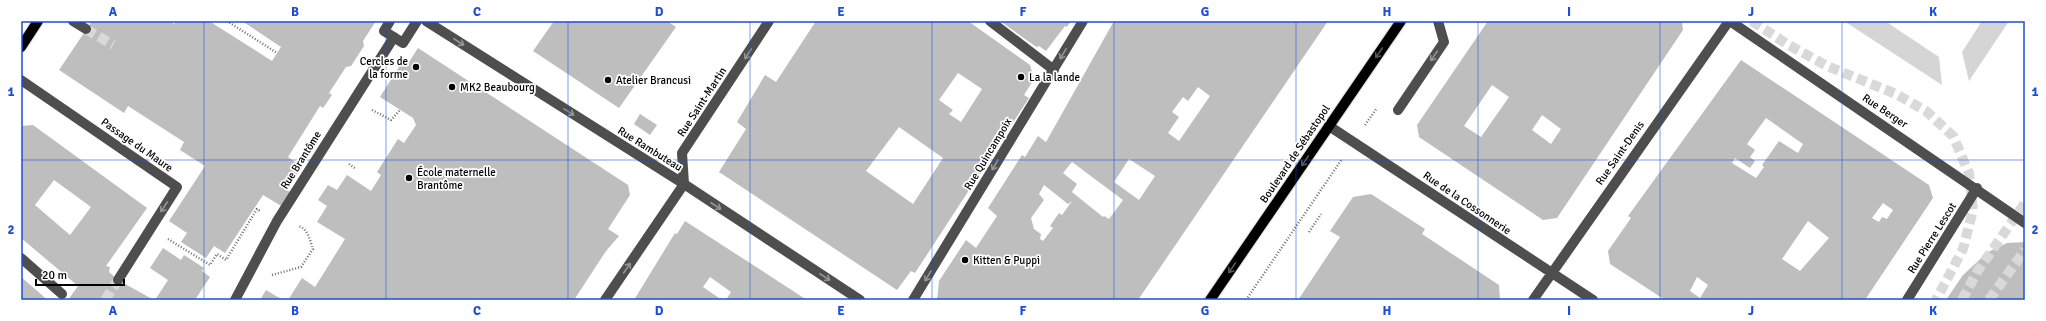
<svg xmlns="http://www.w3.org/2000/svg" width="2046" height="321" font-family="Signika,sans-serif">
<rect width="100%" height="100%" fill="#fff"/>
<path fill="#d5d5d5" d="M1844 21H1885L1939 57 1942 85Z
M1982 21H2009L1969 81 1962 52Z"/>
<path fill="#bebebe" fill-rule="evenodd" d="M92 21H169L174 24 176 21H209L272 61 281 47 242 21H376L363 41 364 46 351 66 346 67 329 93 332 95 323 108 320 106 288 157 302 167 287 190 292 193 283 207 263 195 225 253 214 246 206 258 181 242 187 233 169 221 205 166 180 150 184 142 128 106 124 113 59 70Z
M554 21H667L676 27 619 108 533 51Z
M816 21H968L1030 65 1034 79 1024 95 1029 98 915 273 911 271 897 290 719 172 746 129 737 122 765 75 776 82ZM958 73 982 89 961 122 949 114 953 110 939 100ZM899 127 943 158 913 204 866 171Z
M1000 21H1071L1067 27 1065 26 1046 51 1039 46 1037 47 1035 46Z
M1114 21H1328L1138 300H937L939 281 966 240 976 248 997 216 988 208 1022 155 1025 157 1038 136 1046 142ZM1198 87 1210 96 1179 141 1168 133 1179 117 1172 112 1183 97 1188 101ZM1129 159 1155 176 1139 200 1114 182ZM1072 162 1123 200 1109 219 1104 216 1103 217 1072 192 1077 184 1063 173ZM1044 185 1068 204 1072 201 1062 215 1059 213 1050 226 1053 228 1043 241 1040 239 1041 234 1034 229 1031 218 1044 200 1039 194Z
M1488 21H1682L1683 30 1557 218 1543 220 1419 137 1417 125ZM1492 85 1509 97 1481 137 1464 126ZM1542 115 1561 129 1551 144 1532 130Z
M418 48 628 185 630 195 608 229 619 236 606 251 574 300H288L302 278 315 287 345 239 317 222 327 206 318 200 328 185 337 190 347 175 371 191 381 175 377 172 398 139 404 143 416 125 413 118 380 97 404 59 409 62Z
M1741 60 1929 185 1933 198 1865 300H1665L1610 264 1608 251 1631 218 1628 216ZM1766 118 1803 144 1798 153 1779 141 1762 165 1764 167 1756 178 1732 163 1735 158 1750 168 1755 161 1750 157 1755 150 1747 144ZM1883 203 1893 210 1887 219 1882 217 1879 222 1872 218ZM1808 221 1829 238 1800 271 1782 259ZM1697 277 1708 285 1700 298 1690 291Z
M640 114 657 125 650 135 634 124Z
M33 125 147 208 106 266 110 267 109 272 118 280 154 300H68L78 286 21 238V126ZM54 180 91 207 70 235 35 205Z
M1371 194 1425 229 1422 234 1499 285 1500 300H1298L1340 237 1330 231 1353 197Z
M685 221 770 276 807 300H726L731 292 710 277 703 287 722 300H634L675 233 677 234Z
M2025 242V300H1946L1963 275 1988 252 2007 243Z
M163 248 181 260 184 255 204 268 202 271 210 277 195 300H155L168 280 150 268Z
M21 277 42 295 47 300H21Z
M266 290 276 296 284 300H260Z"/>
<g fill="none" stroke-linecap="round" stroke-linejoin="round">
<path stroke="#d9d9d9" stroke-width="10" stroke-dasharray="10 5" stroke-linecap="butt" d="M1752 21 1787 44 1827 66 1896 94 1926 111 1953 136 1969 173 1973 210 1963 249 1936 300
M86 29 113 45
M105 300 118 280
M1962 300 1977 272 2025 203
M1989 300 2025 250"/>
<g stroke="#dbdbdb" stroke-width="12">
<path id="major" d="M21 47 38 21
M1210 300 1401 21"/>
</g>
<path stroke="#707070" stroke-width="2.5" stroke-dasharray="1 2" stroke-linecap="butt" d="M227 21 277 53
M171 22 172 21
M372 110 391 120 400 110
M1365 125 1377 108
M349 164 356 169
M1309 232 1321 214
M168 239 210 265 217 254 226 260 257 209 260 211
M272 275 301 267 313 249C310 241 308 228 298 226
M1246 300 1342 159"/>
<path stroke="#4e4e4e" stroke-width="10" d="M73 21 86 29
M390 21 384 31 403 43 417 21
M426 21 684 184 860 300
M990 21 1054 70
M1730 21 2025 223
M21 80 177 187 118 280
M1398 110 1444 42 1438 21
M1329 126 1593 300
M21 258 62 294
M235 300 277 221 394 37
M605 300 684 184 682 153 769 21
M913 300 1083 21
M1533 300 1729 21
M1907 300 1977 188"/>
<use href="#major" stroke="#000" stroke-width="10"/>
</g>
<defs><path id="oneway-shaft" d="M-6 0H5M1.5-3L5.5 0L1.5 3" fill="none" stroke-width="1.6" stroke-linecap="round" stroke-linejoin="round"/></defs>
<g stroke="#959595">
<use href="#oneway-shaft" transform="translate(459 42) rotate(33)"/>
<use href="#oneway-shaft" transform="translate(748 54) rotate(123)"/>
<use href="#oneway-shaft" transform="translate(1063 54) rotate(121)"/>
<use href="#oneway-shaft" transform="translate(1434 56) rotate(125)"/>
<use href="#oneway-shaft" transform="translate(569 112) rotate(32)"/>
<use href="#oneway-shaft" transform="translate(995 165) rotate(121)"/>
<use href="#oneway-shaft" transform="translate(716 206) rotate(33)"/>
<use href="#oneway-shaft" transform="translate(164 207) rotate(123)"/>
<use href="#oneway-shaft" transform="translate(627 268) rotate(-56)"/>
<use href="#oneway-shaft" transform="translate(928 276) rotate(121)"/>
<use href="#oneway-shaft" transform="translate(825 277) rotate(33)"/>
</g>
<g stroke="#595959">
<use href="#oneway-shaft" transform="translate(1379 53) rotate(124)"/>
<use href="#oneway-shaft" transform="translate(1305 161) rotate(124)"/>
<use href="#oneway-shaft" transform="translate(1232 268) rotate(124)"/>
</g>
<path fill="none" stroke="#1d4ed8" stroke-width="1" stroke-opacity="0.55" d="M204 21V300M386 21V300M568 21V300M750 21V300M932 21V300M1114 21V300M1296 21V300M1478 21V300M1660 21V300M1842 21V300M21 160H2025"/>
<g fill="#000" stroke="#fff" stroke-width="1.5">
<circle cx="416" cy="67" r="4"/>
<circle cx="1021" cy="77" r="4"/>
<circle cx="608" cy="80" r="4"/>
<circle cx="452" cy="87" r="4"/>
<circle cx="409" cy="178" r="4"/>
<circle cx="965" cy="260" r="4"/>
</g>
<g text-anchor="middle" dominant-baseline="central" stroke-width="3.5" stroke-linejoin="round" paint-order="stroke">
<g font-size="11" fill="#000" stroke="#fff" text-anchor="start">
<text x="408" y="61" text-anchor="end">Cercles de<tspan x="408" dy="13">la forme</tspan></text>
<text x="1029" y="77">La la lande</text>
<text x="616" y="80">Atelier Brancusi</text>
<text x="460" y="87">MK2 Beaubourg</text>
<text x="417" y="172">École maternelle<tspan x="417" dy="13">Brantôme</tspan></text>
<text x="973" y="260">Kitten &amp; Puppi</text>
</g>
<g font-size="11" fill="#000" stroke="#fff">
<text transform="translate(702 102) rotate(-57)">Rue Saint-Martin</text>
<text transform="translate(1885 111) rotate(34)">Rue Berger</text>
<text transform="translate(137 145) rotate(35)">Passage du Maure</text>
<text transform="translate(650 149) rotate(32)">Rue Rambuteau</text>
<text transform="translate(1620 153) rotate(-55)">Rue Saint-Denis</text>
<text transform="translate(988 154) rotate(-59)">Rue Quincampoix</text>
<text transform="translate(1295 154) rotate(-56)">Boulevard de Sébastopol</text>
<text transform="translate(301 160) rotate(-58)">Rue Brantôme</text>
<text transform="translate(1467 203) rotate(34)">Rue de la Cossonnerie</text>
<text transform="translate(1932 238) rotate(-58)">Rue Pierre Lescot</text>
</g>
</g>
<rect width="2046" height="321" fill="none" stroke="#ffffff" stroke-width="44"/>
<path d="M36 279v6h88v-6" fill="none" stroke="#000000" stroke-width="2"/>
<text x="42" y="279" font-size="12" fill="#000000" stroke="#ffffff" stroke-width="3" paint-order="stroke">20 m</text>
<rect x="22" y="22" width="2002" height="277" fill="none" stroke="#1d4ed8" stroke-width="1.5"/>
<g font-size="13" text-anchor="middle" font-weight="bold" fill="#1d4ed8">
<text x="113" y="16">A</text>
<text x="295" y="16">B</text>
<text x="477" y="16">C</text>
<text x="659" y="16">D</text>
<text x="841" y="16">E</text>
<text x="1023" y="16">F</text>
<text x="1205" y="16">G</text>
<text x="1387" y="16">H</text>
<text x="1569" y="16">I</text>
<text x="1751" y="16">J</text>
<text x="1933" y="16">K</text>
<text x="11" y="96">1</text>
<text x="2035" y="96">1</text>
<text x="11" y="234">2</text>
<text x="2035" y="234">2</text>
<text x="113" y="315">A</text>
<text x="295" y="315">B</text>
<text x="477" y="315">C</text>
<text x="659" y="315">D</text>
<text x="841" y="315">E</text>
<text x="1023" y="315">F</text>
<text x="1205" y="315">G</text>
<text x="1387" y="315">H</text>
<text x="1569" y="315">I</text>
<text x="1751" y="315">J</text>
<text x="1933" y="315">K</text>
</g>
</svg>
